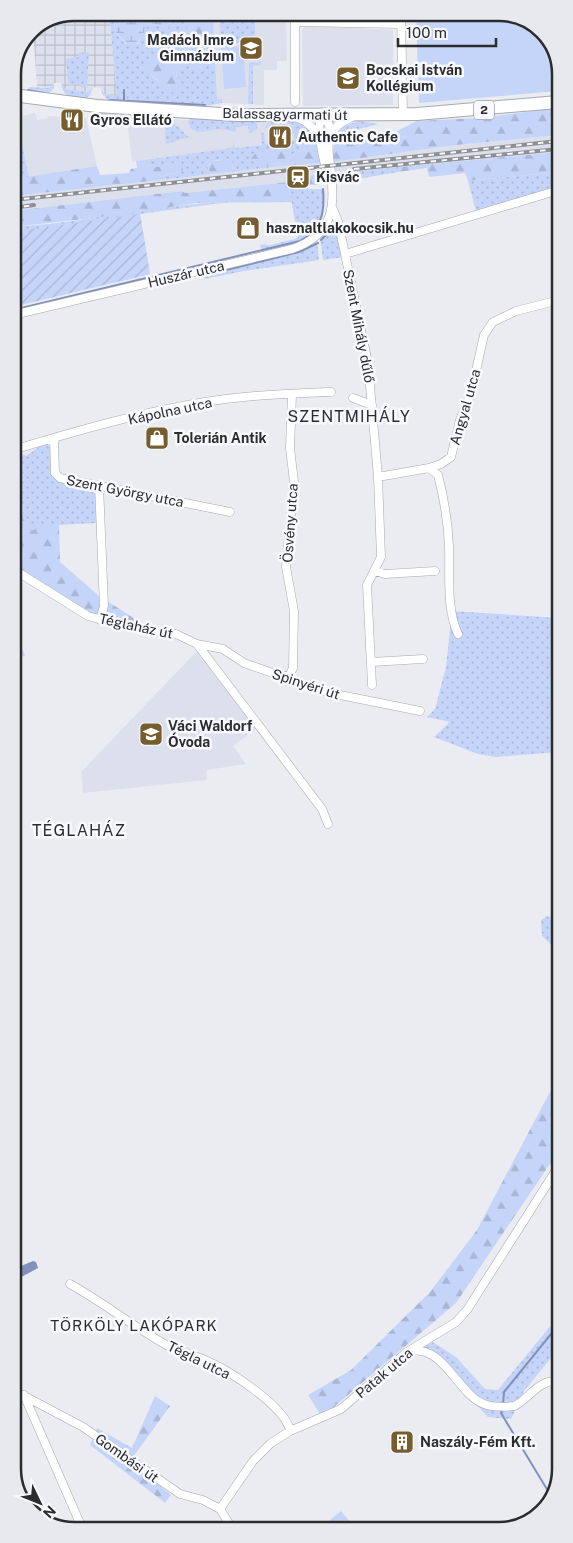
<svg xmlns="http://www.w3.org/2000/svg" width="573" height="1543" font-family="'Public Sans',sans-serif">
<defs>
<pattern id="industrial-grid" width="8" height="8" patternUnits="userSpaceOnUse" patternTransform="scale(1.25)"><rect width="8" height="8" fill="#dce0ec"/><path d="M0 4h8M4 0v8" fill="none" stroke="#bdc0cb"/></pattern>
<pattern id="grass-dots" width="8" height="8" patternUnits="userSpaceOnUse" patternTransform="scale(1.25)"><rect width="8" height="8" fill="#c5d4f9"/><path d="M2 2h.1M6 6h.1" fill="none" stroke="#a9b6d6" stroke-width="1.8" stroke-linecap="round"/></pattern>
<pattern id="forest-firs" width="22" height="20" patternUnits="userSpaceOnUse" patternTransform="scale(1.25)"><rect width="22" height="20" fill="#c5d4f9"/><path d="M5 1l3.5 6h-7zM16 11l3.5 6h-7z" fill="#a9b6d6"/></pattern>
<pattern id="wetland-marsh" width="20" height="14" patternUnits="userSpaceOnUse" patternTransform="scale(1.25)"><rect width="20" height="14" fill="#c5d4f9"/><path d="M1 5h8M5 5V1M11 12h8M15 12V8" fill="none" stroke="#a9b6d6"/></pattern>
<pattern id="garden-furrows" width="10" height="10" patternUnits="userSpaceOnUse" patternTransform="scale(1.25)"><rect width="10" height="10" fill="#c5d4f9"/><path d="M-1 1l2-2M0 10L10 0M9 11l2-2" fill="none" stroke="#a9b6d6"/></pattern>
</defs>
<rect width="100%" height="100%" fill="#eaecf1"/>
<path fill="#dce0ec" d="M213 13H286L287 61H277V70H264V105L222 103V99H217Z
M306 26 393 30V105L303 106 302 30Z
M13 110 27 177 13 179Z
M35 113 37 120 48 118 47 116 86 118 97 166 29 177 16 117Z
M127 119 293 122 295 141 132 162Z
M558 135V152L333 173 332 162 456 145Z
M310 163H321L322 174 300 177 288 182 185 193 182 191 13 211V196Z
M199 649 257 728 233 746 246 764 207 770 206 780 83 793 81 772Z"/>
<path fill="url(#industrial-grid)" d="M74 13H109L117 96 104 94 101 88 93 87 89 92 65 89 61 83H54L50 88 37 86 33 30Z"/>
<path fill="url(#grass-dots)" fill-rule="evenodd" d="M109 13H119L114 26 117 34 126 44H138L145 27 152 23 169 29 171 18 169 13H195C189 19 191 22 188 30 180 51 184 59 202 72L199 37 214 36 217 99H222V103L206 106 110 102 103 95 100 88 104 94 117 96ZM152 45C167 45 175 46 184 58L176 73 178 79 158 81 148 73 149 62 154 58 155 49Z
M214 13H255V39L244 40V43H221L219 14Z
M298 13H397V19L306 18 301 17Z
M89 52 87 85 82 88 79 84 69 87 66 59 79 57 78 53Z
M261 62V65L253 66V104H248L249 63Z
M54 83V88L48 94 28 92 29 87 50 88Z
M61 83 65 89 88 92 93 87 90 95 84 100C72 97 63 98 61 83Z
M13 100 20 104 14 105 29 177 13 179V166L20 165 13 117Z
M102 113 127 115 140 119H99Z
M156 116 167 117 189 137 166 144 164 119 155 120Z
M192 117 257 121V129L249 134 248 126 236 127V132C231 131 225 129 219 129 208 129 191 139 188 121Z
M269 120 295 121 303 124 310 139V145C303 151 298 150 291 158L280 149 255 154 267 166 279 162 283 166 231 172 235 165C224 159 216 157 207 166L211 174 160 180V177C168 173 176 175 183 170L177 162 160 167 146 165 144 160 225 149 233 147V142L235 148 262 145 261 133H264L265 144 295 140 291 124 269 125 264 130Z
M359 121 379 124 335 135 343 126Z
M398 167V172L352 180 342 172Z
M558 172 559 195 477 215 468 181Z
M295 181 309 189H323C327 237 302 242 263 253L260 245 266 244 267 246 298 238 288 182Z
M229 202 140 214 150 274 118 282 108 219 13 233V227C85 223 156 204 229 202Z
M330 223H334L335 225 343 257 323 260 320 237Z
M317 240 319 260 244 271 204 279 203 274 293 252Z
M43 444H48L51 450 52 477 58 481 92 487 95 491 96 523 59 525 13 550V453L18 452 26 456Z
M452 611 559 618V752L496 757 478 754 434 737 450 722 427 717 435 709 446 667Z
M547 916 560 920V953L542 936 541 920Z
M560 1314V1347L524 1391 511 1419 488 1417 431 1356 413 1352 433 1342 456 1357 485 1389 498 1390Z"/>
<path fill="url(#forest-firs)" d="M195 13H213L214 36 199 37 202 72 198 73C187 65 183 51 184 38 185 32 188 30 187 23Z
M156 36 168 45 174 38 179 44 178 49 184 58V63L176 73 179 86 176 93 161 90 157 85 158 80 148 73 146 67C156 50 155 60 151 41Z
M558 108V135L456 145 332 162 335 135 353 130 374 144 416 121 479 118Z
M303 124 317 138 321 163 283 166 279 162 267 166 257 165 251 159 255 154 280 149 291 158C298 150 303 151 310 145V139Z
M558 152V172L468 181 465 173 429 177 427 168 398 172V167Z
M144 160 146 165 160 167 177 162 183 165V170C176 175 168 173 160 177V180L13 196V179L97 166 100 175 129 173 131 169 137 168 136 161Z
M224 160 232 161 235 165 231 172 211 174 207 166 213 161Z
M342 172 352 180 338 181V184L334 174Z
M322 174 319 185H310L300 179V177Z
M288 182 292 202 195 203 126 214 13 227V211L182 191 185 193Z
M13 502 18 503 33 531 37 526 59 525 60 562 99 596 148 627 101 620 13 566Z
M560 1073V1149L456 1303 322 1417 308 1395 351 1370 430 1292 477 1230Z
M155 1396 170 1406 130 1461 171 1495 165 1503 90 1445 97 1428 132 1448Z"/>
<path fill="url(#wetland-marsh)" d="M119 13H169L174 26 169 29 152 23C141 30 143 42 131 48L117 34 114 26Z"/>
<path fill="url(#garden-furrows)" d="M140 214 150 274 13 307V232Z"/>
<path fill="#c5d4f9" d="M416 13H503L539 28 558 58V91L419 103Z
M243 46 246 87 224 89 221 47Z
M13 622 25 656 13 658Z
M341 1511 356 1529H319Z"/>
<path fill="#8091bc" d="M33 1261 36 1262 38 1268 14 1281V1269Z"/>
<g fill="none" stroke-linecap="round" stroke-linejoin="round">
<path stroke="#8091bc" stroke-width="2" d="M15 87 20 89
M28 90 43 93
M110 100 205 105
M124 100V90
M321 240 333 228
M222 271 299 252 318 243
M13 310 300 241C322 230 325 211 323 189
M503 1405 504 1392 560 1323
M502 1410 501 1413 551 1496"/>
<g stroke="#a6a8ac" stroke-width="9">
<path id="minor" d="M401 13 403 114
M295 22 401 24
M295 102V13
M296 117 306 122 318 133
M326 172C324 155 314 129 323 115L329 125 330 135
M332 207 338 221 368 363 378 477 429 468
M345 254 559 190
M13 315 292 249C336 234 335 205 330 164 329 156 327 145 330 137 333 127 343 121 352 117
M353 398 372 405
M54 438 55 473 60 478 230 512
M13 450C89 427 176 402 255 396 280 394 306 393 331 392
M99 485 104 606 100 620
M13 569 88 616 128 627 176 634 197 644 322 809 328 824
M375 571 385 574 435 571
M458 634C446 608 450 575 449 547 448 522 444 498 438 475L429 468 441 464 451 457 460 420 471 393 484 335 493 322 516 311 559 300
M197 644 223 649 244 663 330 693 420 711
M371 662 423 659
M284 677 290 674 293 668 294 611 286 567 294 482 290 448 292 394
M372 685 367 585 381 557 378 477
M70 1284C104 1303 134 1327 168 1346 180 1352 195 1355 207 1361 230 1371 286 1407 290 1431
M411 1351C444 1344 460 1399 487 1405 493 1407 508 1407 514 1406 529 1400 537 1379 560 1381
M15 1391 83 1427 180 1494 203 1500 220 1509 233 1530
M24 1395 83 1530
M220 1509 253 1461 271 1443 290 1431 341 1409 407 1352 456 1322 467 1310 560 1164"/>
</g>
<g stroke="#a6a8ac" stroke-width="14">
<path id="primary" d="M13 95 97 106 237 115 417 114 558 102"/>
</g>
<use href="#minor" stroke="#fff" stroke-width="8"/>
<use href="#primary" stroke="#fff" stroke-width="12"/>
<g stroke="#8e8f92" stroke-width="4">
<path id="rail" d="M354 169 558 149
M13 200 558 141
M13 208 34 205"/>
</g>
<use href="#rail" stroke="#f8f9fe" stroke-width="2" stroke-dasharray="5.5" stroke-linecap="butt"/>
</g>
<defs>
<g id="school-square" transform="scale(1.25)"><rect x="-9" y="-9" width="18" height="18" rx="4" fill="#755d2d" stroke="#f8f9fe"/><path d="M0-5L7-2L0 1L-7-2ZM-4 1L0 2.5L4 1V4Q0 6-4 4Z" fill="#fff"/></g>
<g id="restaurant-square" transform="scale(1.25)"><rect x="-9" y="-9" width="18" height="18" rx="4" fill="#755d2d" stroke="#f8f9fe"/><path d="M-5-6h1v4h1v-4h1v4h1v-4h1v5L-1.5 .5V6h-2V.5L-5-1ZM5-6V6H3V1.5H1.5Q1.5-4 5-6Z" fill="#fff"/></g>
<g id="station-square" transform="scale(1.25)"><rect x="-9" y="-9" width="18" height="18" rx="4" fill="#755d2d" stroke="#f8f9fe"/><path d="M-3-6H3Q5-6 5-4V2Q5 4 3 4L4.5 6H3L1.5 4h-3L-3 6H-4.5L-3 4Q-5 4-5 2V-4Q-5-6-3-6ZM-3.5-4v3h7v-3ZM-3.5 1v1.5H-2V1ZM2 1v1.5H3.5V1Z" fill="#fff"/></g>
<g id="shop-square" transform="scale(1.25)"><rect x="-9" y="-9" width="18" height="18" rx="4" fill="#755d2d" stroke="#f8f9fe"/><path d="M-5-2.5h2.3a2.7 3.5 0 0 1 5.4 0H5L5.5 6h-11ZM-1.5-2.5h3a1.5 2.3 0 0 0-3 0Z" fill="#fff"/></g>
<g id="building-square" transform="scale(1.25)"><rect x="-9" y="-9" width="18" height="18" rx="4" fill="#755d2d" stroke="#f8f9fe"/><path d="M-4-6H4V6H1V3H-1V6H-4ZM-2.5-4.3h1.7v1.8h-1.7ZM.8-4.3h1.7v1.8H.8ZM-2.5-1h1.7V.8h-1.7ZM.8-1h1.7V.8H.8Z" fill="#fff"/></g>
</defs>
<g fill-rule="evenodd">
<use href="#school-square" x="251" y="48"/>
<use href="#school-square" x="348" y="78"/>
<use href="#restaurant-square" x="72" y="120"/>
<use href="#restaurant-square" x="280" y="137"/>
<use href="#station-square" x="298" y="177"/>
<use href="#shop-square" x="248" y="228"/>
<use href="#shop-square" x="157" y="438"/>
<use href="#school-square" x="151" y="734"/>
<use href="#building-square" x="402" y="1442"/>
</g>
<g text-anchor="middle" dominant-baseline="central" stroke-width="5" stroke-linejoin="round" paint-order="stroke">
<rect fill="#f8f9fe" stroke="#686a6c" stroke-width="1" x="474" y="100.5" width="20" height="19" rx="4"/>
<g font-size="12" font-weight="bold" fill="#2b2c2d">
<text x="484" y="110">2</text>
</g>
<g font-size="14" font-weight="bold" fill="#2b2c2d" stroke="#f8f9fe" text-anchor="start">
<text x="234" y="40" text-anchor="end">Madách Imre<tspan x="234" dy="16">Gimnázium</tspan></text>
<text x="366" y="70">Bocskai István<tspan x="366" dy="16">Kollégium</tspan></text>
<text x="90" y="120">Gyros Ellátó</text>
<text x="298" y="137">Authentic Cafe</text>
<text x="316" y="177">Kisvác</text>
<text x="266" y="228">hasznaltlakokocsik.hu</text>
<text x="174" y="438">Tolerián Antik</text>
<text x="168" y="726">Váci Waldorf<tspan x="168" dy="16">Óvoda</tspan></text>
<text x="420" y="1442">Naszály-Fém Kft.</text>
</g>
<g font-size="14" fill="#2b2c2d" stroke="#f8f9fe">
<text transform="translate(285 114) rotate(1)">Balassagyarmati út</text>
<text transform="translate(186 274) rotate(-13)">Huszár utca</text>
<text transform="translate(359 326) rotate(79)">Szent Mihály dűlő</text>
<text transform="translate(465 407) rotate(-74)">Angyal utca</text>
<text transform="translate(170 411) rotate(-12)">Kápolna utca</text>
<text transform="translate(125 491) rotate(11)">Szent György utca</text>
<text transform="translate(290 523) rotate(-86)">Ösvény utca</text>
<text transform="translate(136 626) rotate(12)">Téglaház út</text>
<text transform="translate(306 684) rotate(18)">Spinyéri út</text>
<text transform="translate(199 1360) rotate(26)">Tégla utca</text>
<text transform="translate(384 1373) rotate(-40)">Patak utca</text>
<text transform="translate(127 1458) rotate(35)">Gombási út</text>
</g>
<g font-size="15" letter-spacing="1" fill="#2b2c2d" stroke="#f8f9fe">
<text x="134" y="1325">TÖRKÖLY LAKÓPARK</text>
</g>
<g font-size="16" letter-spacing="1" fill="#2b2c2d" stroke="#f8f9fe">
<text x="349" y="416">SZENTMIHÁLY</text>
<text x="79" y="830">TÉGLAHÁZ</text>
</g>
</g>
<path d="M0 0H573V1543H0ZM74 21H499A53 53 0 0 1 552 74V1469A53 53 0 0 1 499 1522H74A53 53 0 0 1 21 1469V74A53 53 0 0 1 74 21Z" fill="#e8e9ed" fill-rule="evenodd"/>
<path fill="none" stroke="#2b2c2d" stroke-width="2.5" d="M74 21H499A53 53 0 0 1 552 74V1469A53 53 0 0 1 499 1522H74A53 53 0 0 1 21 1469V74A53 53 0 0 1 74 21Z"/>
<g transform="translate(40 1503) rotate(133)" stroke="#f8f9fe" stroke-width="4" paint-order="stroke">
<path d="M0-4L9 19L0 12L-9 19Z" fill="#2b2c2d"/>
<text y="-8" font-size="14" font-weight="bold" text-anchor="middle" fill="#2b2c2d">N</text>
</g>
<path d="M398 38v8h98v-8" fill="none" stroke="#2b2c2d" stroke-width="2.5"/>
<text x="406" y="38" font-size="15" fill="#2b2c2d" stroke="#f8f9fe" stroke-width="4" paint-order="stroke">100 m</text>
</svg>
